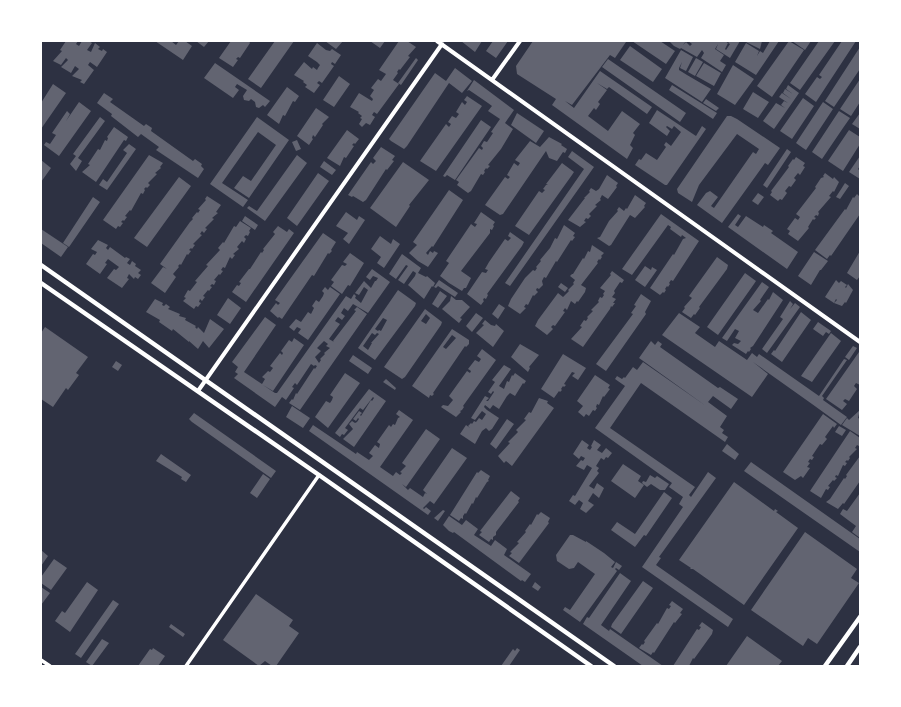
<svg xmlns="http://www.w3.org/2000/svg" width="901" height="707" font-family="'Exo 2',sans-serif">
<rect width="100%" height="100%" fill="#2d3142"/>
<path fill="#626471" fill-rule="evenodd" d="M66 41H78L76 44 79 46 82 41H89L92 43 87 50 91 52 95 43 100 47 98 49 102 51 103 49 107 52 97 67 90 62 88 65 94 70 84 84 80 82 82 80 72 76 79 69 75 66 71 73 61 67 68 60 66 58 61 65 53 61 62 51 60 50Z
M155 41H171L176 45 179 41H185L192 46 183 60Z
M196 41H209L204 47Z
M231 41H249L250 43 240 58 238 57 236 59 238 60 233 67 219 58Z
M275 41H294L261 88 248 79Z
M325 41H343L336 49Z
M370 41H385L380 48Z
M399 41H407L416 47 408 56 410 57 400 70 399 69 397 72 398 73 393 80 399 84 377 114 374 112 372 115 375 117 370 125 366 123 362 127 359 124 362 119 360 118 362 116 358 113 359 112 350 107 359 93 372 101 373 99 370 96 374 90 371 88 378 79 381 81 386 74 379 70Z
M461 41H482L475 52Z
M493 41H508L496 58 486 51Z
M533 41 626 42 615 58 610 55 572 105 565 101 574 108 600 71 652 107 647 114 609 87 607 89 597 83 607 90 598 102 600 104 596 110 594 108 588 116 608 131 622 111 640 124 633 133 635 135 630 145 633 148 627 159 552 105 556 99 517 74 516 66Z
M632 41H660L675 51 666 64Z
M669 41H686L683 45 686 42 690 46 692 44 688 41H725L728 43 725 49 726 50 730 44 728 43 730 41H740L730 58 716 49 718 44 715 49 724 55 720 61 726 65 722 72 701 58 704 53 702 50 697 57 681 48 680 49 674 46Z
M747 41H762L760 49 746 42Z
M770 41H779L756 75 735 62 746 43 759 51 757 56 760 51 763 53Z
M789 41 804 50 772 97 757 86Z
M792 41H811L805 50Z
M819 41H835L800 90 790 83Z
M842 41H856L816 102 805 94 817 77 820 79 822 77 819 75Z
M317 43 326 50 330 51 332 49 341 55 335 64 332 62 331 64 334 66 322 83 319 81 317 83 320 85 314 93 305 87 307 85 303 82 304 81 294 75 304 62 312 69 313 67 317 70 318 68 320 65 317 62 308 56Z
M630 46 662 69 653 82 620 60Z
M860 47V69L834 107 825 101Z
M681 50 693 57 686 71 680 68 682 62 679 68V70L687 75 683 81 687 75 711 89 702 102 665 78Z
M416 58 418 60 401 85 398 83Z
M696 58 703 62 695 76 688 72Z
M608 59 686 113 680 122 602 67Z
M215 63 270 101 265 107 263 105 259 108 256 107 255 102 251 99 249 101 244 100 243 96 247 90 237 84 235 87 239 90 233 98 204 78Z
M704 63 721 73 714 86 696 76Z
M733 65 754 79 735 105 717 94Z
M455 68 472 81 462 93 449 83 407 146 404 149 391 141 389 139 435 73 446 81Z
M339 76 350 84 334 107 323 100Z
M860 79V102L851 116 840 109Z
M474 80 514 110 505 123 513 129 501 149 488 165 490 166 487 169 486 168 484 171 485 172 483 175 481 174 471 191 468 193 457 185 459 182 456 180 479 148 482 150 483 148 481 146 484 141 487 142 493 133 491 132 500 119 488 111 492 106 488 103 469 90 467 91Z
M53 84 66 93 41 129V103Z
M672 85 717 113 713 119 669 90Z
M788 85 799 93 774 129 763 121 776 103 785 108 781 105 784 101 788 103 779 97 782 93 791 99 783 93 785 89 793 94 786 89Z
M287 87 299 96 295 102 293 101 285 116 283 115 279 124 267 115Z
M753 92 769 102 758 118 743 109Z
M104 93 113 99 110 102 144 126 146 124 152 128 151 131 193 161 195 159 202 164 201 166 204 169 198 178 156 150 159 147 141 134 138 137 111 116 112 114 97 103Z
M467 96 482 106 436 171 420 161 446 124 449 127 451 124 448 122 452 116 456 118 459 114 456 112 462 102 465 105 467 102 464 100Z
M803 98 814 106 792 139 780 131Z
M706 99 719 108 716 111 703 103Z
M79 102 91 111 59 156 44 145 46 142 50 144 56 135 52 133 67 111 70 114 66 121Z
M823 102 833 109 806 150 803 148 807 141 803 148 796 143Z
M316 108 329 117 322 124 323 125 315 137 313 135 312 138 313 139 309 145 297 136Z
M657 110 696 136 702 126 706 129 667 185H665L635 165 639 159 641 160 646 153 657 160 666 147 664 145 666 142 671 146 681 132 674 126 672 129 667 126 666 127 670 131 667 136 649 123Z
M839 111 850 118 843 128 840 126 843 128 822 159 812 152Z
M517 113 544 131 536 143 511 125Z
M860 113V129L852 124Z
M727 116H731L737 119 780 148 768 165 765 163 722 223 697 205 706 193 710 191 718 197 711 206 714 208 753 152 756 154 759 149 737 134 699 185 692 202 678 193 677 189Z
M100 117 105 121 78 158 82 161 76 171 70 164 76 156 73 154Z
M257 117 289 140 249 198 234 188 243 176 251 181 276 145 258 132 222 183 248 200 243 207 210 184Z
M481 120 491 127 455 180 447 175 445 177 443 176Z
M114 127 128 137 126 141 124 140 96 182 82 172 90 165 88 164 98 149 100 150 105 140 107 141 108 138 107 137Z
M347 130 359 139 355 144 354 143 352 145 354 146 346 158 344 157 340 166 327 158Z
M849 130 860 137V144L843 171 828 161Z
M549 137 562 144 561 145 567 149 565 153 563 152 557 161 549 158 546 151 503 214 500 215 485 205 505 177 508 179 510 177 507 175 514 163 518 166 520 163 515 160 530 141 540 147Z
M297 140 301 149 296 151 292 142Z
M129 144 136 149 107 190 99 185 103 179 107 182 127 153 123 150Z
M381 147 395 156 392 160 394 161 387 170 386 169 366 200 363 202 353 196 352 197 348 195 371 162 373 164 376 161 373 158Z
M787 149 791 152 767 188 763 185Z
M572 151 594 167 510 286 505 283 584 169 568 157Z
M149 155 163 163 160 167 161 168 155 173 157 174 148 183 150 185 147 188 146 187 144 189 145 190 143 194 141 193 131 211 130 210 125 216 127 217 124 221 123 220 121 222 123 223 120 227 118 226 116 229 103 220Z
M297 155 307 163 265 221 247 208 249 206 257 211Z
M860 156V166L858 169 860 171V179L849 172Z
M796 157 805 163 803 166 805 167 800 175 798 173 794 178 796 180 791 187 789 186 785 191 787 193 782 200 780 199 778 201 770 195 772 192 771 191 789 167 788 166 793 159 794 160Z
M41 160 51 168 41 182Z
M324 161 336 170 332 175 320 167Z
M403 162 429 180 409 205 410 206 396 227 370 208Z
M562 163 574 172 572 175 529 235 515 226 539 191 542 193 545 190 543 189 546 185H548L546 184Z
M318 173 329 181 297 226 287 218Z
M825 173 833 179 834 177 839 182 834 192 833 191 829 196 831 197 818 212 819 213 818 216 816 215 814 217 816 218 814 220 813 219 808 227 809 228 798 241 788 234 790 231 787 229 795 218 798 220 800 217 796 214 816 188 815 187 821 178 824 177 823 176Z
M607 175 618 183 616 186 617 187 608 199 602 195 600 199 601 200 595 205 597 206 589 214 591 216 588 219 586 218 584 221 586 222 580 227 568 220 585 198H584L590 192 589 191 591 188 596 191 599 189Z
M179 177 191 186 147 247 134 238Z
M845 183 849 186 840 199 836 197Z
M449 190 463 200 433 247 432 246 426 253 428 255 430 251 433 253 434 251 438 253 428 267 418 261 409 253 417 245 413 242Z
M758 193 764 197 758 205 752 201Z
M857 194 860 197V214L831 256 830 255 827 259 815 250 845 209 846 210 853 197 854 198Z
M635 195 646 203 644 206 645 207 635 218 630 215 611 245 609 246 597 238 600 237 609 221 618 211 617 210 619 207 624 211 626 208 627 209Z
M207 196 221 205 216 212 218 213 212 218 214 219 205 228 207 229 204 233 202 231 200 234 202 235 193 244 195 245 192 249 191 248 189 250 191 251 188 255 187 254 181 265 180 264 178 266 179 267 173 274 176 277 165 293 151 283 163 267 167 269 160 264 190 222 193 219 192 218 197 212 198 213 200 210 198 209 206 200 205 199Z
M93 197 100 202 69 247 63 243Z
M346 212 357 220 359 216 365 220 349 244 343 239 348 233 336 226Z
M481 212 495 222 493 225 494 226 492 230 490 229V233L461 271 471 278 466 288H464L462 291 449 283 440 276 449 263 446 261 471 224 475 227 477 224 474 223Z
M661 214 699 241 673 281 671 280 669 283 670 284 668 287 667 286 665 289 666 290 664 293 663 292 660 295 650 288 673 254 674 255 683 239 686 238 682 235 681 237 670 229 671 227 668 225 632 275 622 269Z
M738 214 741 216 735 225 738 227 746 216 763 227 764 225 773 231 771 233 798 252 787 269 728 227Z
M245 216 258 225 255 230 242 221Z
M240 221 251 228 249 231 250 232 248 236 246 235 244 237 246 239 244 243 242 241 237 247 239 249 233 254 235 255 232 259 230 257 225 268 223 267 221 270 223 271 220 275 219 274 214 280 216 281 214 285 212 284 210 286 212 287 209 291 208 290 203 296 205 297 202 301 200 299 199 302 201 303 198 307 196 306 194 309 183 301 186 298 184 297 188 290 190 291 197 282 195 281 208 266 206 265 220 250 218 248 223 242 224 243 234 226 236 227Z
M564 225 575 233 573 236 575 237 572 241 571 240 557 262 556 261 546 278 544 277 542 281 543 285 539 289 537 288 536 290 538 292 534 296 533 295 528 305 526 304 524 307 526 308 520 314 508 306 511 299 525 278 533 270 535 271 537 268 536 267 541 261 540 260 550 248 555 238 557 239Z
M278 226 287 232 289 229 294 233 246 302 232 292 237 285 239 286 241 283 239 282 249 269H250L261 252 262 253 264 250 263 249 275 234 273 232Z
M41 229 68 247 61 257 41 243Z
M510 232 524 242 522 246 487 294 488 295 486 299 484 298 483 300 484 301 481 305 467 294 482 272 486 273 488 270 485 269 489 262 505 239 508 241 511 238 508 236Z
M323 233 336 242 331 250 332 251 329 254 328 253 314 276 312 275 282 319 279 317 278 318 270 311 276 303 278 305 280 303 275 300Z
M380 236 391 244 393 239 400 244 384 268 377 263 381 257 371 249Z
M98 240 108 245 106 248 108 250 110 247 125 258 126 257 130 259 127 263 130 265 132 261 136 264 135 266 141 270 138 273 141 275 138 279 135 277 134 279 129 274 127 278 129 279 122 288 107 278 114 269 116 270 119 267 108 259 105 263 107 264 100 274 86 264 93 254 95 255 97 252 91 249Z
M592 245 604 253 601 256 602 257 600 260 599 259 597 262 598 263 581 285 586 288 585 292 578 302 577 301 575 304 571 301 567 310 565 308 563 311 565 312 555 326 553 325 551 327 553 329 547 335 535 326 538 320 558 293 563 297 569 291 568 290 574 284 573 283 575 280 570 276 572 274H573L583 258 584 259 588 251 590 252Z
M860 251V276L857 280 847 273Z
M814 252 828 261 821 270H820L811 285 798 276Z
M350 253 364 263 350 286 348 285 342 294 331 286 334 282 331 280 342 265 345 266 347 264 343 262Z
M402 254 421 268 418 273 426 277 427 276 435 283 433 287 432 286 424 299 408 285 415 276 416 273 413 271 404 284 398 280 408 266 406 265 396 279 389 274Z
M717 257 728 265 727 269 699 307 700 308 695 315 694 314 691 318 682 312 685 308 684 307 692 298 689 296Z
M645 266 651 270 652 267 657 270 645 287 635 280Z
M372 269 390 282 368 313 353 304 348 311 344 308 341 313 345 316 342 320 338 317 335 321 340 324 329 339 334 342 333 341 356 311 354 310 357 307 367 314 300 410 289 403 292 399 293 400 296 393 297 394 314 368 315 369 317 366 315 365 314 366 311 364 297 385 295 383 292 387 294 388 286 400 282 397 275 407 234 378 238 374 235 372 238 367 232 362 265 317 276 325 244 372 262 384 265 379 262 377 268 371 270 372 273 368 270 366 280 353 282 355 283 353 281 351 289 340 292 342 294 338 304 345 273 391 263 385 275 393H277L346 296 351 299 354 294 356 296 355 298 361 303 368 290 364 287 359 295 355 293 364 281 371 288 375 281H376L378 278 373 276 370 280 366 277ZM324 341 328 344 326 346 330 348 324 353 325 354 320 359 321 360 319 363 315 357 321 351 317 348Z
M612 271 624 280 622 283 620 282 614 291 615 293 612 297 616 299 613 303H615L612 307 611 306 610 309 583 347 571 339 582 327 580 326 584 320 586 321 588 318 587 317 593 311 591 310 599 302 598 301 600 297 602 298 604 295 603 294 605 291 600 288 611 275 610 274Z
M745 273 756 281 754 284 718 335 707 327Z
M439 280 458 293 455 297 438 286 436 288 434 287Z
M836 280 839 283 841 281 847 285 845 287 846 288 848 284 853 290 846 303 845 302 842 306 834 303 837 300 836 299 834 303 825 297Z
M762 282 769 287 760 300 761 301 753 310 758 313 768 299 769 300 773 292 783 300 753 346 750 348 751 349 749 352 748 351 746 354 732 345 734 343 738 344 741 341 735 338 739 331 735 329 727 341 722 338Z
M561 283 568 288 565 292 558 287Z
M325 287 328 290 330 287 340 294 308 340 298 333 301 329 297 327 294 331 289 327 296 319 301 322 308 312 311 314 314 308 312 306 316 300 319 302 323 296 324 293 322 291Z
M398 290 416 303 415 306 375 360 358 348ZM383 318 387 320 381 331 379 330 378 331 375 329ZM372 333 375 335 377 333 379 334 371 343H372L368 350 363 346Z
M440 291 447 296 438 308 432 304Z
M641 294 651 301 645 312 646 314 606 371 596 364 633 314 631 313 636 306 634 305Z
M451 296 456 300H462L470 307 460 318 462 319 459 323 442 309 450 301Z
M228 298 241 308 230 324 217 315Z
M155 299 163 303 162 305 164 306 166 304 170 307 168 309 180 314 179 316 186 318 185 320 196 326 195 327 197 329 198 327 204 333 210 319 224 329 209 348 203 341 198 349 189 341V342L173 329 172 331 159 322 160 320 146 312Z
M790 301 793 304 790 309 795 303 800 307 767 353 762 349 783 319 780 317Z
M499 304 505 308 498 319 492 314Z
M425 309 442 322 441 325 405 377 402 379 384 367ZM426 314 430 318 426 324 421 321Z
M801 312 811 320 782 362 771 354 774 350 775 351Z
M476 313 483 318 472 332 466 326Z
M679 313 700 327 695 333 715 347 719 341 747 360 752 353 757 357 759 354 819 396 844 359 847 360 822 396 824 398 823 400 847 417 841 425 812 404 817 397 812 404 753 362 768 374 752 397 662 335Z
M485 320 491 325 495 326 496 324 504 331 493 347 476 333 484 325 482 324Z
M818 322 831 331 829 334 826 332 823 336 813 329Z
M45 327 88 357 76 373 79 375 68 390 66 388 53 407 41 399V333Z
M452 329 469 340V344L466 347 465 346 433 393 434 394 432 396 430 395 429 398 412 386ZM452 335 456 338 446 349 443 347Z
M831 333 841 341 812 382 801 376Z
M651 341 655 345 658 341 662 344 660 347 718 388 720 387 738 399 731 409 713 396 708 402 727 416 720 427 724 430 722 433 728 437 725 442 641 383 610 428 695 487 689 495 691 497 708 472 716 478 659 557 661 558 656 565 733 619 728 627 642 567 683 507 679 504 683 497 669 487 672 483 595 428 625 386 615 379 617 376 622 379 624 377 625 378 633 367 637 370 643 362 706 406 639 358Z
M520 344 539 355 529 367 530 368 528 372 511 357Z
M853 346 857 348 849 360 845 357Z
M482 349 496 360 463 406 464 407 462 410 460 411 461 412 456 417 441 407 443 405 448 406 453 400 449 396 467 371 470 373 471 371 468 369 475 360 479 362 481 359 477 356Z
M859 352 860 353V385L856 383 854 386 857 389 849 401 845 399 843 401 847 404 842 410 826 399Z
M563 354 586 368 578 380 572 376 575 373 572 372 564 384 566 385 564 387 563 386 561 389 562 390 560 392 559 391 554 398 541 389Z
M353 355 372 368 368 374 349 361Z
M116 361 122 365 118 371 112 367Z
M504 365 511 369 499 386 504 389 507 381 509 382 512 375 513 376 515 373 526 381 524 384 523 383 515 396 510 393 507 396 499 409 493 405 490 409 485 405 484 407 487 410 499 418 492 429 489 431 486 428 482 431 475 444 460 434 466 425 470 428 468 426 471 423 472 424 474 421 476 422 479 418 482 420 486 414 482 411 475 420 471 418 485 396 489 398 486 401H488L494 392 493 391 491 394 488 392 495 382 492 380Z
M345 373 360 383 328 428 315 417 326 401 330 403 332 400 333 397 330 395Z
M595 375 610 385 608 388 610 389 604 397 603 396 599 405 597 404 596 407 597 408 595 411 593 410 589 416 586 414 584 417 578 412 583 406 577 401Z
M386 379 396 388 395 390 383 382Z
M369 389 386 401 354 447 343 439 353 429 349 424 352 421 355 423 357 422 359 419 358 418 356 421 353 419 359 411 362 413 360 415 361 416 371 400 372 401 374 398 373 397 363 410 360 408 345 428 348 430 344 435 342 434 340 437 335 433Z
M539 398 548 401 547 403 554 408 512 466 506 461 504 463 498 456 510 443 508 442 518 432 516 430 526 420 524 419 529 412 531 413Z
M292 406 310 418 303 428 286 417Z
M399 410 413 420 380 467 393 476 396 472 400 475 402 473 400 472 406 466 402 463 426 429 440 439 406 487 402 484 408 490 410 488 423 497 425 493 427 494 423 490 452 448 467 458 434 504 430 501 423 508 424 509 426 507 431 511 428 515 309 431 313 425 356 454 357 452 369 460 373 456 369 453 375 445 379 448 380 444 377 442 389 425 391 427 393 424 395 425 398 418 400 417 396 414Z
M860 410 858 418 860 419V436L842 425 847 418 849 420Z
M194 413 276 471 271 478 192 422 189 419Z
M823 414 837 424 834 428 833 426 825 437 827 439 822 445 820 444 812 456 814 457 812 460 810 459 808 462 810 463 807 467 810 468 803 478 801 476 795 480 783 472Z
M507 419 514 424 496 449 490 444Z
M839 426 846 430 842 436 835 432Z
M850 431 860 438V444L859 446 857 445 855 448 857 449 849 457 850 458 848 461 847 460 845 462 847 463 845 466 843 465 838 476 836 475 835 477 837 478 834 481 833 480 828 486 830 487 828 490 826 489 821 498 810 491Z
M582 440 589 445 587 448 590 450 592 447 591 446 594 440 601 445 597 450 602 453 606 448 612 453 608 458 606 457 604 460 601 458 596 466 599 468 597 471 599 473 589 486 594 489 597 483 604 488 599 498 593 493 588 501 594 505 586 513 580 509 583 503 579 500 575 505 569 501 573 495 575 496 592 468 587 465 584 470 576 466 581 460 583 461 585 458 581 456 579 459 573 454Z
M727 444 739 454 735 460 722 451Z
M161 454 191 475 186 482 181 479 182 477 156 461Z
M860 456V481L844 504 843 503 838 509 826 502 830 499 844 478 845 479 847 476 846 475Z
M751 462 860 539V552L744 471Z
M623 464 641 476 638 481 644 485 635 498 611 481Z
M481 470 490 476 488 480 489 481 487 482 477 498 476 497 473 504 472 503 466 514 465 513 463 516V519L461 518 459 521 450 515 477 472 478 473Z
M263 474 270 479 257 498 250 493Z
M650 475 655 478 657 476 669 484 665 490H660L651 484 647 487 642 483 643 481 646 482Z
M734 482 774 511 775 509 778 511 776 512 798 528 744 605 693 569H690L691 568 679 560Z
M511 491 520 498 518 501 519 502 496 532V535L493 537V540L491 539 489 542 479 535 482 532 480 531Z
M664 492 672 498 646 536 644 535 635 547 611 530 617 522 635 534Z
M860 493V538L852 532 856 526 840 514 843 509 847 511Z
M443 510 445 511 438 521 434 518Z
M541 512 550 518 548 522 549 523 519 563 509 556 512 553 510 552 519 543 517 542 526 532 525 531 530 524 531 525 537 514 538 515Z
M449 516 462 525 466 520 478 529 474 535 491 546 495 540 507 549 504 555 531 574 525 582 522 580 521 581 454 532 453 533 449 531 443 525Z
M805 532 857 569 851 578 859 583 817 644 808 638 803 646 751 610Z
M570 535H573L586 542V541L604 553 615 562 611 567 613 568 616 562 622 566 619 570 616 568 615 569 617 571 580 622 563 610 565 607 570 610 595 574 578 562 574 568 569 569 557 561 556 555Z
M41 550 48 556 41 566Z
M54 559 67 568 51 590 41 583V577Z
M620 573 631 581 601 625 609 631 610 629 663 666H643L583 624 587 617 589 618Z
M643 581 653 588 621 634 611 627 612 624Z
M87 582 98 590 70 632 55 621 62 611 65 613Z
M535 582 541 587 538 591 532 587Z
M41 587 50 593 41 605Z
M256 594 293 620 289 626 299 633 276 666H272L265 661 259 666 223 640Z
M113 600 119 604 81 658 75 654Z
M672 601 683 609 680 613 682 614 675 623 674 622 654 653 653 652 651 655 639 648 642 644 643 645 645 642 644 641 657 623 658 624 667 608 669 609 671 606 669 605Z
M702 622 713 630 712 634 694 659 693 658 689 666H673L697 629 699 630 701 627 699 626Z
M171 624 185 634 183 637 169 627Z
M747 636 782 661 778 666H726Z
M102 639 109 643 92 666 86 662Z
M153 648 165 656 158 666H138L150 649 152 650Z
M517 648 520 650 509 666H501L513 649 515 651Z"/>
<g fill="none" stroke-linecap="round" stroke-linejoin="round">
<path stroke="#fff" stroke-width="3.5" d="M41 660 50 666
M186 666 319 475"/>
<path stroke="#fff" stroke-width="4" d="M437 41 860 342
M492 80 520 41
M198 391 442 44"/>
<path stroke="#fff" stroke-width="4.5" d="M41 265 614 666
M41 283 319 475 591 666
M825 666 860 617
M847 666 860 647"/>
</g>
<rect width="901" height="707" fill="none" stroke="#ffffff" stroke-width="84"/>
</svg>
